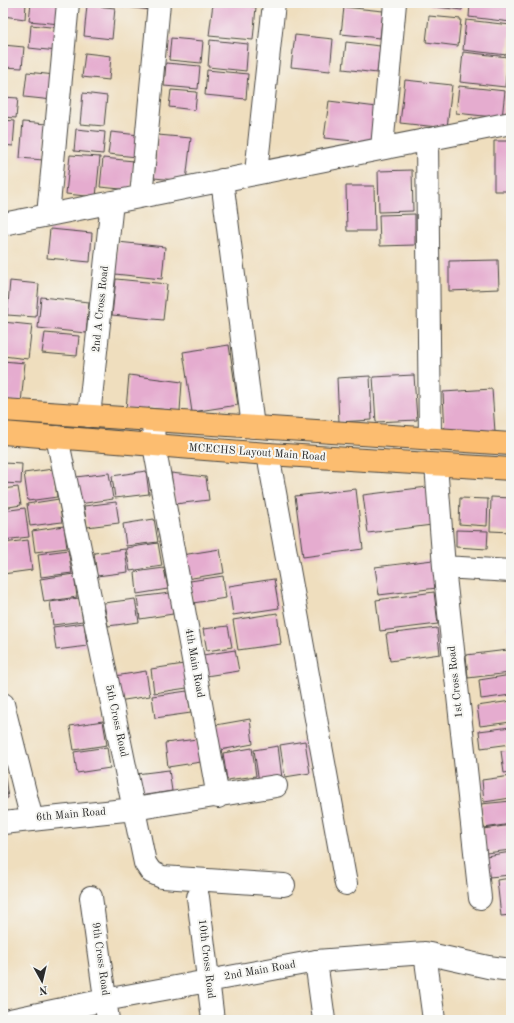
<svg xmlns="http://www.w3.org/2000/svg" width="514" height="1023" font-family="'Old Standard TT',serif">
<rect width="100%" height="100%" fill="#f6f6f2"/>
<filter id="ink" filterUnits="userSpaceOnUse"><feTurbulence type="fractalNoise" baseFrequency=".025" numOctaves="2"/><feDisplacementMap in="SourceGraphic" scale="8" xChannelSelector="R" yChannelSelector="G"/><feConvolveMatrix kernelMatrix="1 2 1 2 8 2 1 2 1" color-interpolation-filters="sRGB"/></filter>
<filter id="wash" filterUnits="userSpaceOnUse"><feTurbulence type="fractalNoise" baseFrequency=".012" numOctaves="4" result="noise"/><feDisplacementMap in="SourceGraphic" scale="16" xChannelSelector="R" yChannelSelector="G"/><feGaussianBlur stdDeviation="0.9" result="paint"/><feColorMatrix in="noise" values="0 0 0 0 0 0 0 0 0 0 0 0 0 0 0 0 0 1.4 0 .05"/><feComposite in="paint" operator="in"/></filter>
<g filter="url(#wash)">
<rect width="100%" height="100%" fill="#efdebe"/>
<g id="blocks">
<path fill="#e5accf" d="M4 3H26L25 19 3 16Z
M31 3H62L60 24 29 21Z
M120 3H150V10L119 6Z
M213 3 256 7 253 40 209 36Z
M428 3H463L462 10 428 6Z
M470 3H511V22L469 17Z
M87 5 115 8 112 39 84 36Z
M344 7 383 11 380 38 341 34Z
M429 16 461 19 458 46 426 42Z
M466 20 511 25 507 55 463 50Z
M31 25 60 28 57 51 29 48Z
M295 35 333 39 330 71 291 67Z
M171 38 203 41 201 63 169 60Z
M210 40 248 44 246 71 208 67Z
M346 42 380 46 377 73 343 69Z
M3 45 24 47 22 68 3 67Z
M463 52 508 57 505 87 460 82Z
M85 53 111 56 109 80 82 77Z
M166 63 200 66 198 89 164 86Z
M207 70 248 74 246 99 205 95Z
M27 72 55 75 53 100 24 97Z
M405 80 452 85 447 128 400 123Z
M459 86 505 91 502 118 456 113Z
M171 90 197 92 195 110 169 107Z
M83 93 107 96 104 126 80 124Z
M3 97 18 98 16 118 3 117Z
M329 101 377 107 373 143 324 138Z
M3 120 15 121 13 146 3 145Z
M23 122 47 124 43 160 20 158Z
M76 129 105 132 103 154 74 151Z
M111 132 139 135 137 157 108 154Z
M158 135 191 138 186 181 154 178Z
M494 141H511V191H494Z
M70 155 100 157 96 197 66 194Z
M103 158 134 161 131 190 100 187Z
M412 170 413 211 379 212 378 171Z
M346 186H374L375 231H347Z
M415 214V245L380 246 379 215Z
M50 229 92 233 90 262 47 258Z
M118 242 165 247 162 279 115 274Z
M498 260 499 289 449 291V261Z
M116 279 167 284 163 320 112 315Z
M10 281 39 284 36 317 7 315Z
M41 297 89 302 86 333 38 328Z
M3 322 32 325 28 359 3 356Z
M45 333 79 336 77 356 42 353Z
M229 345 238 405 192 412 183 352Z
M3 361 25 363 21 403 3 401Z
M129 375 182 382 180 411 148 408V411L126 409Z
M414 375 417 420 376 422 373 377Z
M370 376 372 420 339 422 337 378Z
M492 389 495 432 445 435 443 392Z
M3 463 22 464 21 484 3 483Z
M53 469 57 497 28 501 24 473Z
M146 471 149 494 115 498 112 476Z
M109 473 113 499 79 504 76 477Z
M171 473 206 477 209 500 175 504Z
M18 487 21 505 3 508V489Z
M427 487 432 525 368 533 363 495Z
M356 489 363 549 303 557 295 496Z
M491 497 511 498V532L490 531Z
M460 498 488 499 487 526 459 524Z
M59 499 62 522 30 526 27 504Z
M116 502 119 523 87 527 84 506Z
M25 508 29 537 3 540V511Z
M154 519 158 542 126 546 123 524Z
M64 526 67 548 35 552 32 531Z
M456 530 488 531 487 549 456 547Z
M28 540 32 570 3 574V543Z
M158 543 162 566 130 571 126 548Z
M125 549 128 572 97 576 94 553Z
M220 549 224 573 186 579 182 555Z
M68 550 72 573 41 577 38 554Z
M433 560 437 588 379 595 375 567Z
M164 568 168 589 137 594 135 572Z
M74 574 77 597 44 602 40 579Z
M223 576 226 598 193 603 190 581Z
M274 579 279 608 233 615 229 586Z
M434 592 438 624 380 631 376 600Z
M170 593 173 614 140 619 137 597Z
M79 598 83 621 53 625 50 602Z
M135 599 139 622 108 626 104 603Z
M277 613 281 644 238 650 233 620Z
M84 623 87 646 56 650 53 627Z
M511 625V638H510L508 626Z
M228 626 232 647 207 651 203 629Z
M437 628 440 654 390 661 386 634Z
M235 650 239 671 206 676 203 655Z
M508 650 510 673 468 678 466 655Z
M184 664 187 688 154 693 151 669Z
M146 671 150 696 118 701 115 676Z
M511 675V695L481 699 479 680Z
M187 691 191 713 155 718 152 696Z
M511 701V722L480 726 477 706Z
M250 719 253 744 220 750 216 725Z
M103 721 107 745 74 750 70 726Z
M511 727V744L481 748 479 731Z
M197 739 201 762 168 767 165 743Z
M305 741 310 773 285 777 280 745Z
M278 746 282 778 259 782 254 750Z
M107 747 110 768 77 773 74 752Z
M252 748 256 776 227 780 223 753Z
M511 750V772L504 773 501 751Z
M169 770 172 791 139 796 136 774Z
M511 776V798L484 802 482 780Z
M3 777H5L8 798 3 799Z
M511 801V824L484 828 481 804Z
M511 825V850L486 853 483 829Z
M511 852V875L489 877 486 856Z
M511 878V915L501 916 497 880Z"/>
</g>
</g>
<g filter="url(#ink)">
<use href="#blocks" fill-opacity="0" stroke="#484641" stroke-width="1"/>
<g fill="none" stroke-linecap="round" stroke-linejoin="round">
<g stroke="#484641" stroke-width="24">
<path id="minor" d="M427 139 430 439
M382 148 395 3
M256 173 274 3
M222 180 253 427
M141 196 159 3
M48 215 68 3
M3 224 511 123
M89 416 112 202
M153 421 154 445 218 797
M57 437 145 863 151 872 162 877 284 885
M268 454 346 884
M436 465 444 567 480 898
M444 567 511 571
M3 704 32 820
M3 823 134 809 276 786
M91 897 108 1020
M198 897 213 1020
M425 953 434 1020
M316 961 324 1020
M10 1020 105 1000 316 961 425 953 488 967 511 970"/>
</g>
<g stroke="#484641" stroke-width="24">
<path id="major" d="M3 410 511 444
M3 433 268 454 511 469"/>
</g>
<use href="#minor" stroke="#fff" stroke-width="22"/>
<use href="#major" stroke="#fcbd6f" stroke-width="22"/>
</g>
</g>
<g text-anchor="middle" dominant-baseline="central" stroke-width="4" stroke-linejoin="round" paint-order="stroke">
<g font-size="11" fill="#2b2b2b" stroke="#f6f6f2">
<text transform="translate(101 309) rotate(-84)">2nd A Cross Road</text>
<text transform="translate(257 453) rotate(4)">MCECHS Layout Main Road</text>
<text transform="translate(194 663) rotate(80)">4th Main Road</text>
<text transform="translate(456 682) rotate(-96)">1st Cross Road</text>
<text transform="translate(116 721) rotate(78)">5th Cross Road</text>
<text transform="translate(71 815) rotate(-5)">6th Main Road</text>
<text transform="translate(100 959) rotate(82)">9th Cross Road</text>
<text transform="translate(206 959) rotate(83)">10th Cross Road</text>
<text transform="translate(260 971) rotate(-10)">2nd Main Road</text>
</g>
</g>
<rect width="514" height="1023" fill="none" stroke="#f6f6f2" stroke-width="16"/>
<g transform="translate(42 981) rotate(172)" stroke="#f6f6f2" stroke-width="3" paint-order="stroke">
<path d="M0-3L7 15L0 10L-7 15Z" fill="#2b2b2b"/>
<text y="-6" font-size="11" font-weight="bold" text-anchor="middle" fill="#2b2b2b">N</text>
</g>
</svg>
